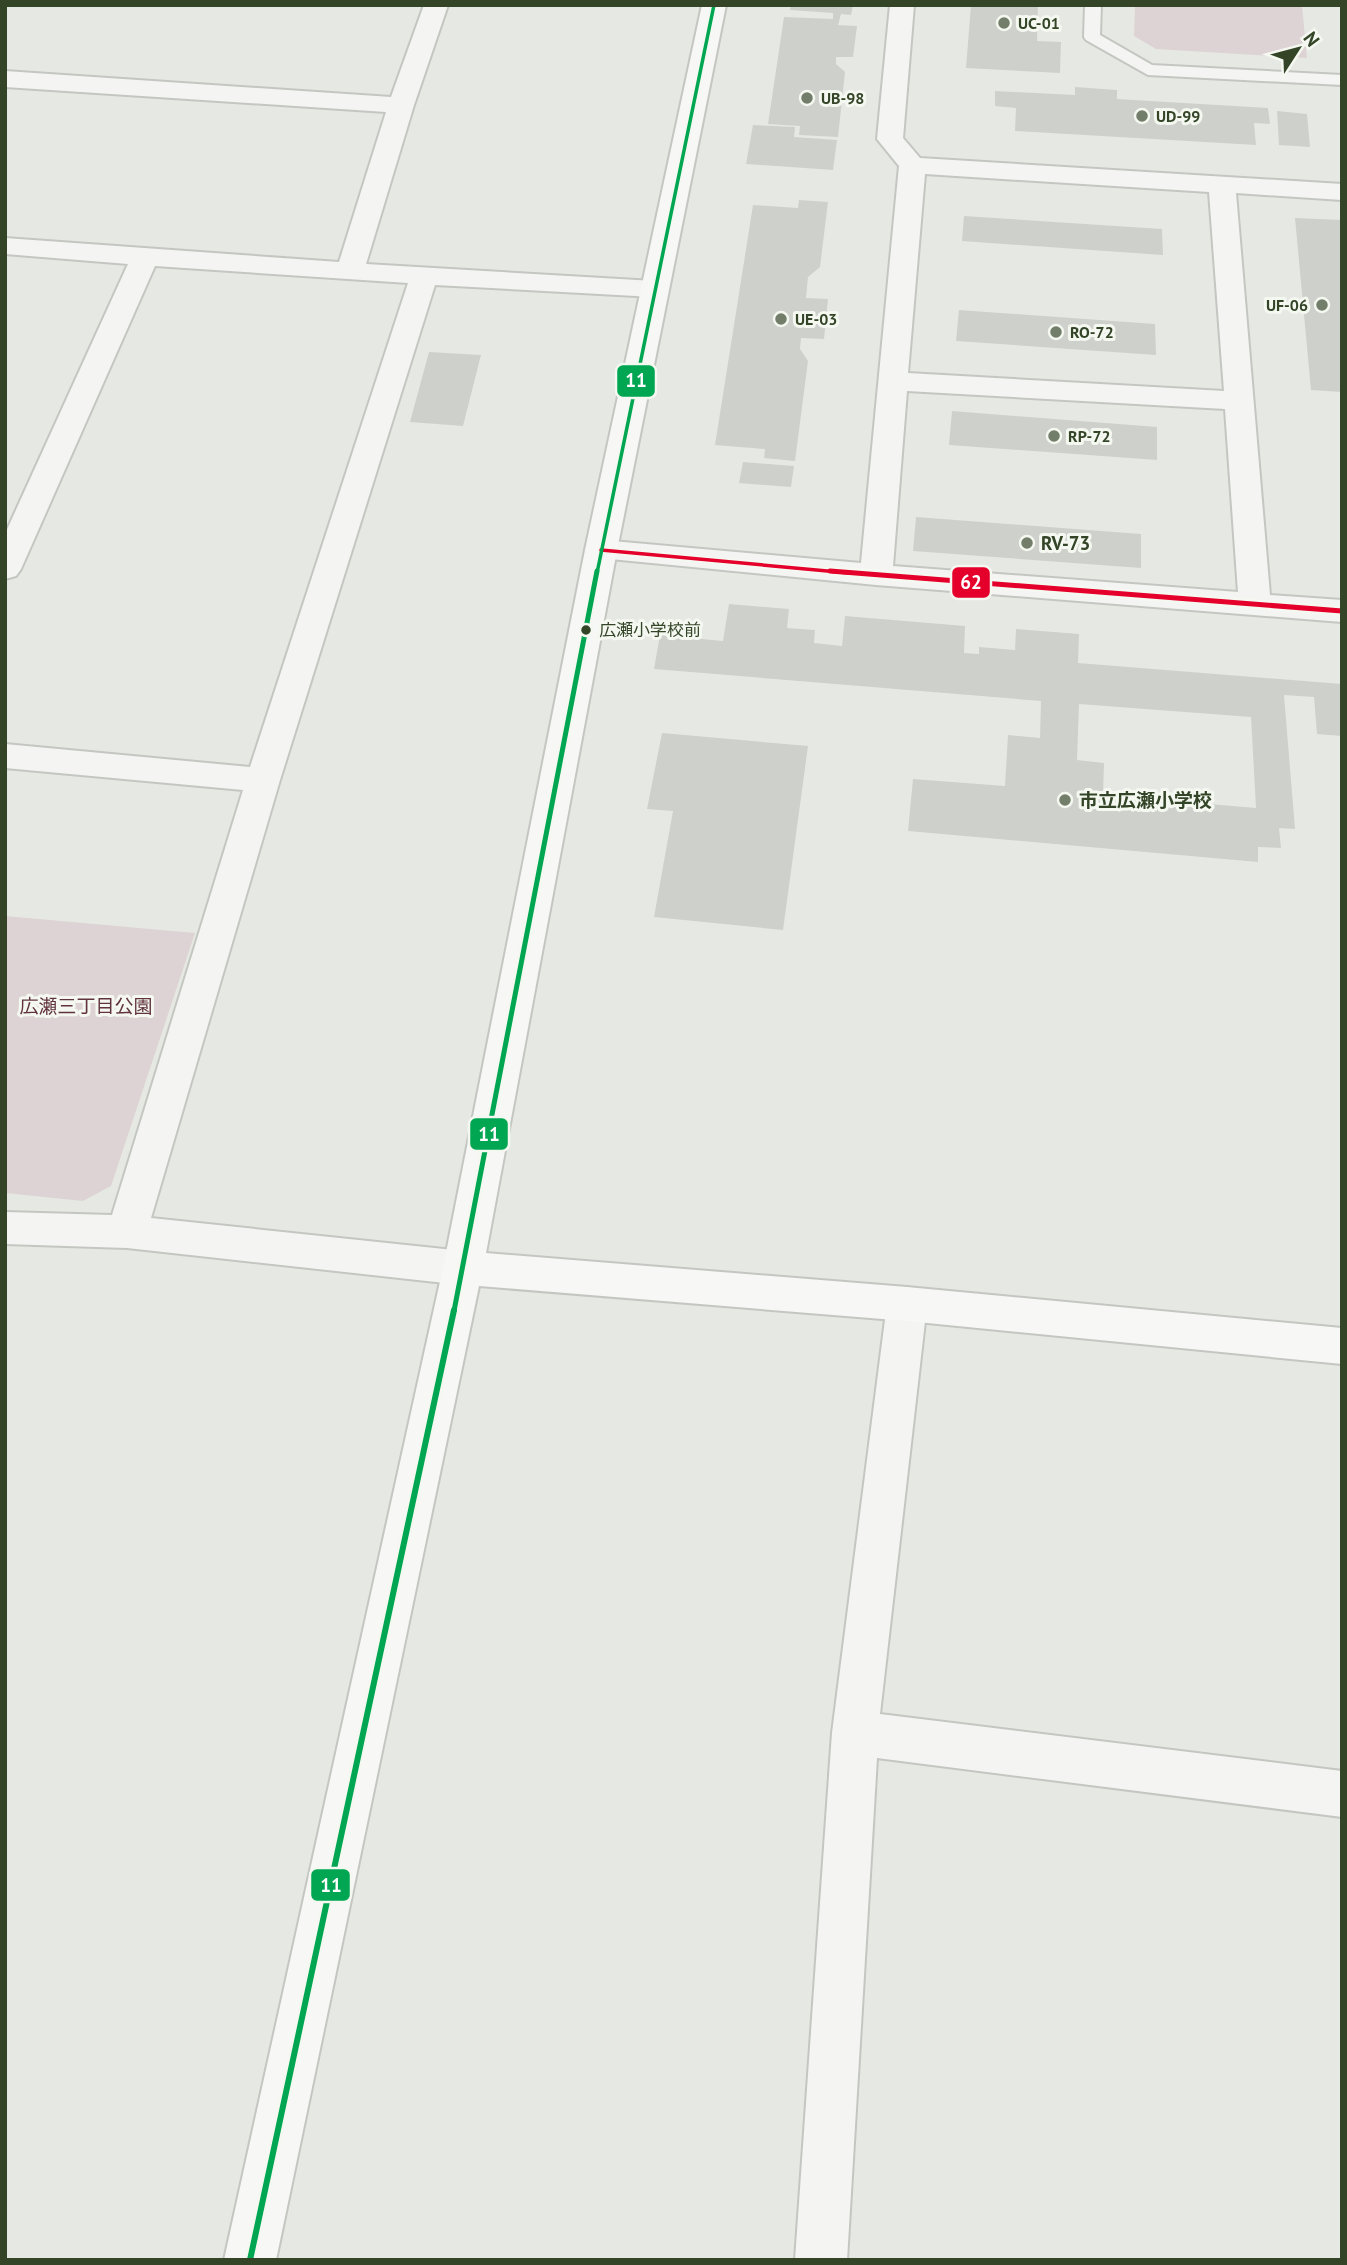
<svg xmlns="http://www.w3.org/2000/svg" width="1347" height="2265" font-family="'PT Sans','Noto Sans JP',sans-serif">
<rect width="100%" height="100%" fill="#e6e9e3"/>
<path fill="#ddd3d4" d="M1135 5H1302L1307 58 1156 49 1134 36Z
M5 916 195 933 111 1186 83 1201 5 1193Z"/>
<path fill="#ced1cb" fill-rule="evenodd" d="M791 5H853L851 15 841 14 838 25 857 26 853 57H836V64L845 72 838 137 799 135 800 126 768 124 784 17 833 19V13L790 10Z
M971 5H1038L1037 41 1061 42 1060 73 966 68Z
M1075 87 1117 90V99L1268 108 1270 124 1254 123 1256 145 1015 131 1016 108 995 106V91L1075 95Z
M1277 111 1307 114 1310 147 1279 145Z
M753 125 795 127 794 137 837 140 833 170 746 164Z
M799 200 828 202 820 267 808 277 806 298 828 299 824 339 801 338 800 349 808 361 795 461 764 458 765 449 715 445 753 205 798 208Z
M964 216 1162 229 1163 255 962 241Z
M1295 218 1342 220V392L1311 390Z
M959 310 1155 324 1156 355 956 341Z
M429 352 481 355 463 426 410 422Z
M952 411 1157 427V460L949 445Z
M743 462 794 466 791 487 739 483Z
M916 517 1141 534V568L913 551Z
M729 604 789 609 787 628 815 630 814 643 842 646 845 616 965 626 964 653 979 654V647L1015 650 1016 629 1079 634 1078 663 1342 684V736L1317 734 1314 697 1284 695 1295 829 1279 828 1281 848 1258 847V862L908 831 913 779 1005 786 1008 735 1040 738 1041 701 654 669 660 635 723 641ZM1079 704 1251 717 1256 808 1103 795 1104 763 1077 760Z
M662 733 808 746 783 930 654 917 673 811 647 809Z"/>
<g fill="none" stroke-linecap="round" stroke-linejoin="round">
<g stroke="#c4c7c1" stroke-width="4">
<path id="lane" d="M1085 5H1101L1100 35 1152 65 1342 75V85L1148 75 1086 40 1084 37Z"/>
</g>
<g stroke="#c4c7c1" stroke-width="4">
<path id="street" d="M424 5H448L414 105 366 264 654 281 664 283 668 289 664 295 654 297 435 285 280 780 151 1218 463 1251 477 1256 483 1268 477 1280 463 1285 127 1248 5 1244V1212L112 1215 243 790 5 768V744L250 767 408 283 155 266 21 569 16 576 5 579V534L128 264 5 254V238L339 262 386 112 5 87V71L391 97Z
M890 5H914L903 138 920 158 1342 184V200L1236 193 1270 595 1342 600V622L876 585 590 557 585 550 590 543 601 540 861 563 899 166 877 139ZM925 174 1209 192 1224 391 908 373ZM907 391 1225 409 1238 592 893 566Z
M907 1287 921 1292 927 1304 880 1714 1342 1771V1817L877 1758 847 2260H795L832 1733 887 1304 893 1292Z"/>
</g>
<g stroke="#c4c7c1" stroke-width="4">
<path id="secondary" d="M702 5H726L617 550 486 1253 907 1287 1342 1328V1364L907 1321 479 1286 276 2260H224L443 1268 585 550Z"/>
</g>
<use href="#lane" fill="#f4f5f3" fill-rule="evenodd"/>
<use href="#street" fill="#f4f5f3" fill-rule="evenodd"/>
<use href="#secondary" fill="#f7f7f6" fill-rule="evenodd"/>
<g stroke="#f4f8f1" stroke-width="7">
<path id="bus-1-far1" d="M601 550 849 573"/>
</g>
<g stroke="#f4f8f1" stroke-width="10">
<path id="bus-1" d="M830 571 1342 611"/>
</g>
<g stroke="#f4f8f1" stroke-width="7">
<path id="bus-2-far2" d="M597 573 714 5"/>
</g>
<g stroke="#f4f8f1" stroke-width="10">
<path id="bus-2-far1" d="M454 1311 597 571"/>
</g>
<g stroke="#f4f8f1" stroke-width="11">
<path id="bus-2" d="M250 2260 454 1310"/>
</g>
<use href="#bus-1-far1" stroke="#e4002b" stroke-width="3.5"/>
<use href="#bus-1" stroke="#e4002b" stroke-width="5"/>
<use href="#bus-2-far2" stroke="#00a651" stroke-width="3.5"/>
<use href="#bus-2-far1" stroke="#00a651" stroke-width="5"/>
<use href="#bus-2" stroke="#00a651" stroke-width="6"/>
</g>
<g fill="#727e69" stroke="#f4f8f1" stroke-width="2.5">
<circle cx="1004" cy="23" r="7"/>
<circle cx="807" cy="98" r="7"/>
<circle cx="1142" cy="116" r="7"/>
<circle cx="1322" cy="305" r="7"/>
<circle cx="781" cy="319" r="7"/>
<circle cx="1056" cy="332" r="7"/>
<circle cx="1054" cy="436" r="7"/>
<circle cx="1027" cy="543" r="7"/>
<circle cx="1065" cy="800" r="7"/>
</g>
<circle fill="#334427" stroke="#f4f8f1" stroke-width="2.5" cx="586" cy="630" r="6"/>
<g text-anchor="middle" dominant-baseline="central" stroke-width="6" stroke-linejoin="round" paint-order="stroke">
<g font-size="16" font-weight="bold" fill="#334427" stroke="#f4f8f1" text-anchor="start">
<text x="1018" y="23">UC-01</text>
<text x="821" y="98">UB-98</text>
<text x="1156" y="116">UD-99</text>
<text x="1308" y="305" text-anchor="end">UF-06</text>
<text x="795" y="319">UE-03</text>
<text x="1070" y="332">RO-72</text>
<text x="1068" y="436">RP-72</text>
</g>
<g font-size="17" fill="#334427" stroke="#f4f8f1" text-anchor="start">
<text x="599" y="630">広瀬小学校前</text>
</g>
<g font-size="19" font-weight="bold" fill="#334427" stroke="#f4f8f1" text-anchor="start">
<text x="1041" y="543">RV-73</text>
<text x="1079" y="800">市立広瀬小学校</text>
</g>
<g font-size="19" fill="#61333d" stroke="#f4f8f1">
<text x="86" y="1006">広瀬三丁目公園</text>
</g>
</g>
<g stroke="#f4f8f1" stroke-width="2.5">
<rect x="616" y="364" width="40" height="34" rx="7" fill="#00a651"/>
<rect x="951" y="566" width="40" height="33" rx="7" fill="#e4002b"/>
<rect x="469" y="1117" width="40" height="34" rx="7" fill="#00a651"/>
<rect x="310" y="1868" width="41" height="34" rx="7" fill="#00a651"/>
</g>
<g font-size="19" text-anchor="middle" font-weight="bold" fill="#fff">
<text x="636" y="387">11</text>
<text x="971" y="589">62</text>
<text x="489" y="1141">11</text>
<text x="331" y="1892">11</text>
</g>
<rect width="1347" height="2265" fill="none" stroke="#334427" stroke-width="14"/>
<g transform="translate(1298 49) rotate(54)" stroke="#f4f8f1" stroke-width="5" paint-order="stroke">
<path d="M0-5L12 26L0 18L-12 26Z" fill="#334427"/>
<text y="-10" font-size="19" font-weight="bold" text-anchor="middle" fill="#334427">N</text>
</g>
</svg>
